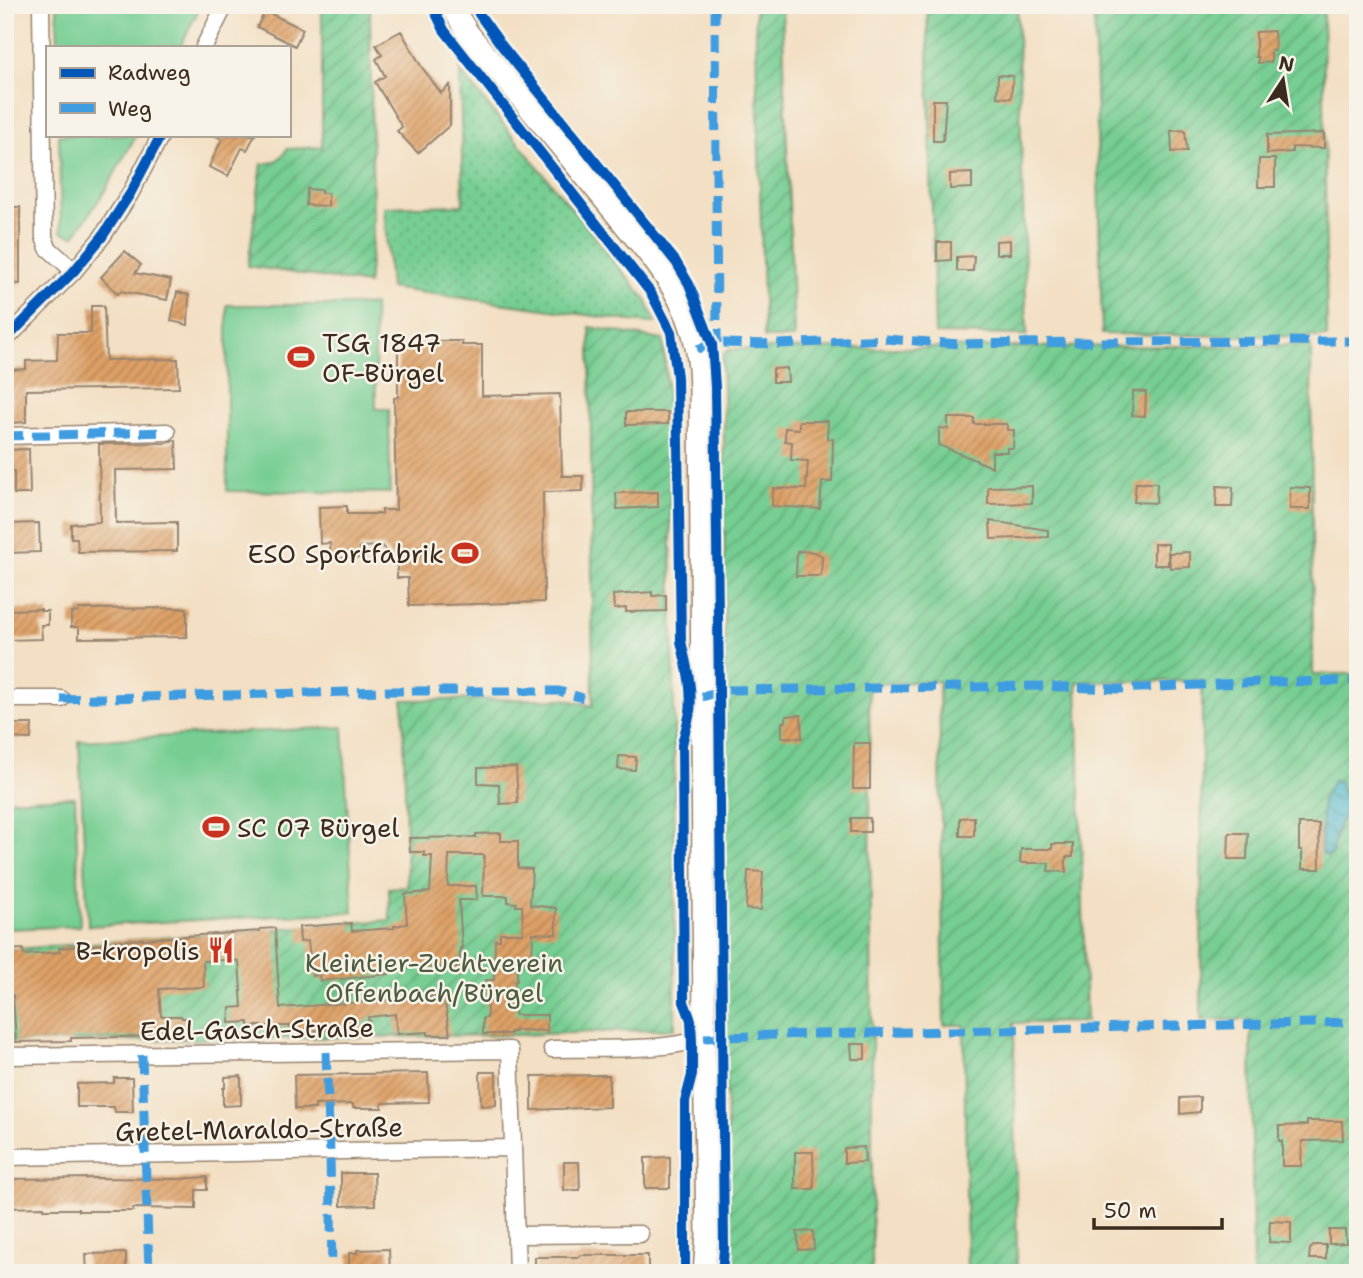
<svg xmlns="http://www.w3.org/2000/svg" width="1363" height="1278" font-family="'Shantell Sans',sans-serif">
<defs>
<pattern id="grass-dots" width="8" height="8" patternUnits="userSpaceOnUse" patternTransform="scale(1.75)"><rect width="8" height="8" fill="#76ce93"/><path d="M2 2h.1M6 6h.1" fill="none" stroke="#62a777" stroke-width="1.8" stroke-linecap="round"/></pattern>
<pattern id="garden-furrows" width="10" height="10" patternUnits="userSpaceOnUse" patternTransform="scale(1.75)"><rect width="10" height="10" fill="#76ce93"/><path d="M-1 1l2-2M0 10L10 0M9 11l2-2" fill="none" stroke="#62a777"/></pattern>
<pattern id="water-waves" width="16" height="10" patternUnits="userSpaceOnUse" patternTransform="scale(1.75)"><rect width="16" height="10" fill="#4eb7cc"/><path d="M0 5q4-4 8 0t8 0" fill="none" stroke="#4295a5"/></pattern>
<pattern id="building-hatch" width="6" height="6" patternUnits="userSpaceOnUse" patternTransform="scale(1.75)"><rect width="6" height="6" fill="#dea066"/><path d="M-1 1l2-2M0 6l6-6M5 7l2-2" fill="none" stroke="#b58353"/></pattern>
</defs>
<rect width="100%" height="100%" fill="#f7f3e8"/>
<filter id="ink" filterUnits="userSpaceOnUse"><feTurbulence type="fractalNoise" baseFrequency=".0143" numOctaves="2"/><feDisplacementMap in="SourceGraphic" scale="14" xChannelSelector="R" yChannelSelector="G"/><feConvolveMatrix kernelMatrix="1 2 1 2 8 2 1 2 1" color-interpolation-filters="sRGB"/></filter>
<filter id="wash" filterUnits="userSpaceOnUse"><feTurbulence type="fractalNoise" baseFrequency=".00686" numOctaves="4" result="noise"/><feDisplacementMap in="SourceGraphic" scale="28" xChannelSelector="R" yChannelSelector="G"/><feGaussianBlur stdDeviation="1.57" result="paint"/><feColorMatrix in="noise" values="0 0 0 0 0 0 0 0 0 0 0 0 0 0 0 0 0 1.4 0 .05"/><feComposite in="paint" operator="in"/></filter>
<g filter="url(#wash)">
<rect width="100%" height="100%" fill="#f3dfc3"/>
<path fill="url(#grass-dots)" stroke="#587c58" stroke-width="2" d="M460 71 646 300 656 323 638 322 390 288 384 207 463 205Z"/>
<path fill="#76ce93" stroke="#587c58" stroke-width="2" d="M57 5H201L180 47H58Z
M59 135H136L105 191 74 236 61 232Z
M227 305H374L376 409H389L390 493 227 491Z
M343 727 353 912 88 926 79 741Z
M75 797 80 926 8 929 5 864V800Z"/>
<path fill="url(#garden-furrows)" stroke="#587c58" stroke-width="2" d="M322 5H370L373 231 368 284 248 266 262 164C275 163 280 160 287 149L322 147Z
M755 5H782L794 338H764Z
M927 5H1017L1027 335 935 334Z
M1094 5H1323L1327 337 1102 334Z
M590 327 663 340 668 399 674 690 675 1029 516 1035 5 1042V950L390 920 389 888 407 887 403 700 564 699 593 706Z
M1311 345 1313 674H1358V1273H1253L1251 1020H1201L1202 681 1077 682 1086 1022 1014 1023 1017 1273H967L964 1025H944L939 681 869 684 872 1040V1273H730L725 1030 724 422 722 356 730 349Z"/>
<path fill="url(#water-waves)" stroke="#447075" stroke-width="2" d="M1333 781 1339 782C1341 791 1347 799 1348 809 1349 817 1344 817 1340 822 1336 828 1334 847 1331 855L1327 856 1323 854 1321 850 1322 800Z"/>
<g id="blocks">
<path fill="url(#building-hatch)" d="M265 11 303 29 295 46 257 27Z
M401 31 421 66 441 93 450 85V125L418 153 397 131 402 127 375 82 385 76 376 59 382 55 376 45Z
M1274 31 1275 51 1271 50V62L1258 63V57H1256V32Z
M998 75 1013 76 1011 98 997 97Z
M933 100H946L943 141H933Z
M1185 130 1187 151 1172 152 1171 131Z
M1324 133V148L1292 147V152L1267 154V135Z
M214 135H255L247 150 242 148 228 176 209 167 222 139Z
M1259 159H1275V187H1258Z
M972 173V188L950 189V174Z
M307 189 321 190V193H328V206L306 205Z
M5 207H20V284L5 283Z
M1010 240V254H996V241Z
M937 242H951V260L937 261Z
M125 251 141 265 135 273 171 280 167 300 121 291 118 294 101 277Z
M974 256 973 271H957V257Z
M177 292 189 295 188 325 171 321Z
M91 306H104L106 360 178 359 179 388 26 390V422L12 423 11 370 26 369V361L57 360 58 333H91Z
M434 341H462V345H482V396L560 394 562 476H583V491L543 492 544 602 409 606 408 578H397V564L382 546 360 547V558H331L330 543 320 544 319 507 347 506V514H382V510H396L394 398 398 397V349H405V345H434Z
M787 368 788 382H773V369Z
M1133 391 1146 392 1145 416 1132 415Z
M626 412H668V424L626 425Z
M948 418H974V424H1007V430H1014L1013 448H1007V452H992V467L939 445V428L948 429Z
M799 421H828L827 438 833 439 832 482H822L820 509 772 506 773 488 806 489 808 461 791 460 792 442 785 441V428L799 429Z
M174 440H176L177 469 115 470 116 523 177 522V551L78 552 77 538H71V524L100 522 99 444 167 443Z
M29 449 30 494H14V471H5V450Z
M1136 483H1157L1156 503 1134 502Z
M1032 486V503L988 504V487Z
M1217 486 1233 487 1232 507H1216Z
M1290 487 1310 488V509H1290Z
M658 492V507L617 509 616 493Z
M990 521 1048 530V537L991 539Z
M39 523 40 552 5 553V524Z
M1154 544H1168V565H1154Z
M797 551 815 552 822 556 821 576H796Z
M1190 552V567L1170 568 1169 553Z
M652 592V596L666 595V611L626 612V608L614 609 613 595Z
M187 608V637L79 638V627H71V613L79 612V609Z
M41 609V611H48V625H41L42 639 5 640V610Z
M801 715 802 738 782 737V722H786V716Z
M5 724H32L31 739 5 738Z
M854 743H870V789H853Z
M619 756 636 757 635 770 618 769Z
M516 767 518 803 500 804 499 784 478 783V768Z
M974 817V836H960V818Z
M851 818H870V832H851Z
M1299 824H1319L1320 869H1302V850H1299Z
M501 833V841H518V868L532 869 530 905 556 908V934L533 933 532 959H517V981H515V1015H547V1031L515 1030V1032H510V1034H483V1018H487L486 980H494L495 940H500V933H523L522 906H516L517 903 508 902V896H483L484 855H449L448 886H476L477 900H459L462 948H460V968L388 966 389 974 320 981 319 975 312 976 308 941 300 942 299 927 351 923 352 931 394 928V926L407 924 405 894 430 892 432 856H424V852H410L409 838 476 837V834Z
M1229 833H1248L1247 859H1228Z
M1052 844H1073V857H1066V872L1048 871 1049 863H1020L1021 849H1052Z
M748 871 763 872 761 910 746 909Z
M275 928 280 1008 444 996 450 1035H428V1032L397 1034 395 1014 368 1017 369 1021 362 1022 363 1029 350 1030V1028L290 1032V1026H249V1022L229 1023 230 1008 242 1007 239 961 227 960 203 961 204 987 159 989 161 1016H181L182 1018H188V1037L169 1038V1036L71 1038V1041L16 1042 13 995H9L6 950 23 949 24 955 60 952 59 948 114 943V941L260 931V929Z
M851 1044H865V1059H852Z
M480 1072H496V1105L481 1106Z
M428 1073 429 1102 382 1103V1108H353V1104L315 1105V1109H295L294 1075Z
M609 1075V1107L532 1110V1076Z
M241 1076V1105L223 1106V1088H225V1077Z
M114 1078H132L133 1112H115L114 1107H77V1084L114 1083Z
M1200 1097V1112L1180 1114V1098Z
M1307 1121H1342L1343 1140 1302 1141 1301 1166H1282V1141H1279V1126L1307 1125Z
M864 1147 865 1162 844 1163V1148Z
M795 1152H813L814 1189H795Z
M670 1157V1188H645V1158Z
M564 1162H579L580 1190H564Z
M341 1173H374L375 1205 341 1206Z
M207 1177V1190H196V1209L133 1208V1211H78V1209H44V1207L5 1208V1179L97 1178 179 1179Z
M1270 1221 1291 1222V1243L1269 1242Z
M1329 1230H1345L1346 1243 1329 1244Z
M813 1231 814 1249 799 1250 797 1232Z
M1315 1245H1326V1259H1309L1310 1249Z
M389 1249 390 1273H349V1253H357V1250Z
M126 1253V1273H87L86 1254Z
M580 1255H648V1273H535V1257H580Z"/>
</g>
</g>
<g filter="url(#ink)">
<use href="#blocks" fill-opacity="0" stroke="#978470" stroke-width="2"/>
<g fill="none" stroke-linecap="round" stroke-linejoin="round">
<g stroke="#978470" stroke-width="19">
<path id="minor" d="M41 5 44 237 48 248 74 271
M204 47 225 5
M5 340 74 271 102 237 130 194 161 135
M5 436 167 432
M5 699H61
M552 1049C597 1048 662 1052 704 1038
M5 1056 510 1050 517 1273
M5 1157 513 1148
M517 1235 640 1234"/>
</g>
<g stroke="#978470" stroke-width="24">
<path id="tertiary" d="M451 5 468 33 652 258C684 301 699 332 700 386L704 1038 707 1234 704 1273"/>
</g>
<use href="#minor" stroke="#fff" stroke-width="16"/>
<use href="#tertiary" stroke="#fff" stroke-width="21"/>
<path stroke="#3f9ce0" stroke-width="9" stroke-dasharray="18 9" stroke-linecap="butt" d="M715 5 717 343
M697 349 717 343 778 344 885 339 962 344 1076 342 1358 341
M5 436 167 432
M702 697 727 690 1040 686 1118 689 1261 682 1358 681
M61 699 391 691H559L583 698
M704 1038 771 1035 1358 1022
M326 1052 330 1152 332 1273
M142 1055 149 1273"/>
<g stroke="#f7f3e8" stroke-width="15">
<path id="cycleway" d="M432 5 444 30 651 293 671 332 677 377 681 641C686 664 693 688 690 712 688 723 684 734 682 745L684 1002 691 1020 692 1042V1075L685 1102V1273
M475 5 479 14 502 46 676 262 689 284 712 344 715 387 719 692 724 1249 722 1273
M5 340 74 271 102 237 130 194 161 135"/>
</g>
<use href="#cycleway" stroke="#0057b8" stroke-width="10"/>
</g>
</g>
<defs>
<g id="stadium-bare" transform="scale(2.1)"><path d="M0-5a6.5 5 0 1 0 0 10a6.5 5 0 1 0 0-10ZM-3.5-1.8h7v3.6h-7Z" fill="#c8321e" stroke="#f7f3e8" stroke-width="2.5" paint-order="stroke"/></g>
<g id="restaurant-bare" transform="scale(2.1)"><path d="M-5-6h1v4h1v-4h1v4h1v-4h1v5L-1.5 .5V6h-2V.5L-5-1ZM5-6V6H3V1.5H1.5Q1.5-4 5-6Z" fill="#c8321e" stroke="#f7f3e8" stroke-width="2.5" paint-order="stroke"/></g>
</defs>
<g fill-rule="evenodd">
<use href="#stadium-bare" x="301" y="357"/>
<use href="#stadium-bare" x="465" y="553"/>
<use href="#stadium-bare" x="216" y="827"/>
<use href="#restaurant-bare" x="221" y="950"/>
</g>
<g text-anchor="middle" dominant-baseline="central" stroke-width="5" stroke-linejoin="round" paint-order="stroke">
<g font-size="26" fill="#3b2a1e" stroke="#f7f3e8" text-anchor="start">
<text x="322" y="342">TSG 1847<tspan x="322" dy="30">OF-Bürgel</tspan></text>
<text x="444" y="553" text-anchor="end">ESO Sportfabrik</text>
<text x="237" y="827">SC 07 Bürgel</text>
<text x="200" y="950" text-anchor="end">B-kropolis</text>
</g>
<g font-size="26" fill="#4d5b41" stroke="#f7f3e8">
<text x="434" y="962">Kleintier-Zuchtverein<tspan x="434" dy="30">Offenbach/Bürgel</tspan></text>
</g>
<g font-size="26" fill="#3b2a1e" stroke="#f7f3e8">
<text transform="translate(257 1029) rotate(-1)">Edel-Gasch-Straße</text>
<text transform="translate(259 1129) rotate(-1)">Gretel-Maraldo-Straße</text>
</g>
</g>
<rect width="1363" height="1278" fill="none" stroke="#f7f3e8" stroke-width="28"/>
<rect x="46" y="46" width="245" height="91" fill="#f7f3e8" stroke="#aca397" stroke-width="2"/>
<rect x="60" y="68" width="35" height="10" fill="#0057b8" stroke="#aca397" stroke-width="2"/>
<text x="108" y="80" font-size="21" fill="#3b2a1e">Radweg</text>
<rect x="60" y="103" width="35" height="10" fill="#3f9ce0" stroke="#aca397" stroke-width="2"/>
<text x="108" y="116" font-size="21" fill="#3b2a1e">Weg</text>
<g transform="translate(1283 80) rotate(12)" stroke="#f7f3e8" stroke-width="5" paint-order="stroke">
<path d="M0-5L12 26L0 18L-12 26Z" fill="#3b2a1e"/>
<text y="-10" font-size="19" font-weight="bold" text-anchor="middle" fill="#3b2a1e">N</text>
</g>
<path d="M1094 1218v10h128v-10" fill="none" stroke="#3b2a1e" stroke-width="3.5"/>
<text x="1104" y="1218" font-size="21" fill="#3b2a1e" stroke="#f7f3e8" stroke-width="5" paint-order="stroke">50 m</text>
</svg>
